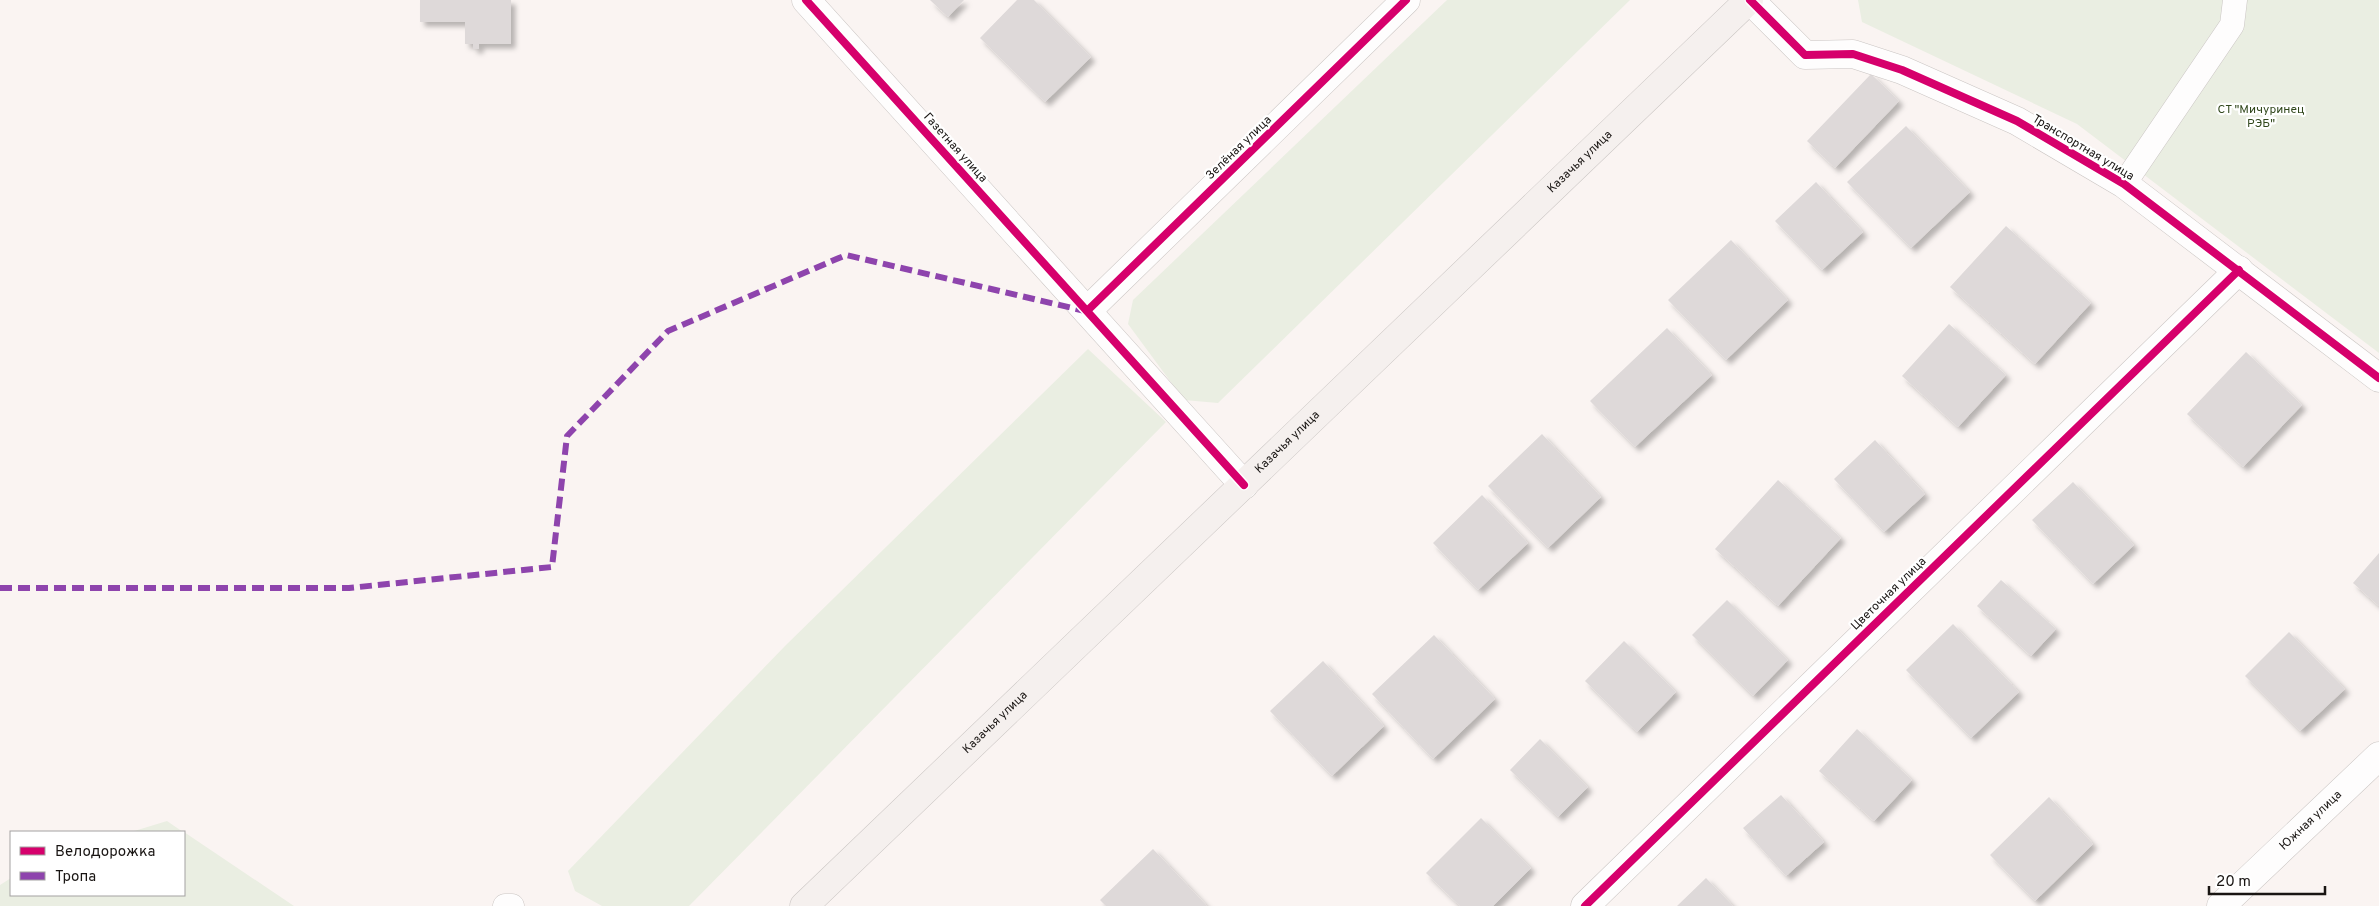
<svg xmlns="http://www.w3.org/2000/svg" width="2379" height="906" font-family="Overpass,sans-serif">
<defs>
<filter id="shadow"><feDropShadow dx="4.5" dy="4.5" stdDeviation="2.5" flood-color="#0004"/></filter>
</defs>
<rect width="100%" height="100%" fill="#faf4f2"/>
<path fill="#eaeee2" d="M1447 0H1630L1218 403 1184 400 1128 324 1133 300Z
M1858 0H2379V353L2077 124 1862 22Z
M1088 349 1166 422 689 906H602L575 891 568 871 785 646Z
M167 821 183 832H131Z
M184 832 294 906H0V885L11 878V895H184Z"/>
<path fill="#ded9d9" filter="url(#shadow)" d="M420 0H511V44H479V49H473V44H465V22H420Z
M930 0H964L948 17Z
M1017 0H1034L1091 57 1045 102 980 38Z
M1871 74 1899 101 1835 168 1807 141Z
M1906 126 1970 192 1911 248 1847 182Z
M1816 182 1863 232 1822 270 1775 221Z
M2006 226 2091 303 2035 364 1950 287Z
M1731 240 1788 300 1726 360 1668 300Z
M1949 324 2006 375 1958 427 1902 376Z
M1667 328 1712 375 1635 447 1590 401Z
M2246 352 2302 405 2243 467 2187 414Z
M1542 434 1601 497 1548 548 1488 486Z
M1875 440 1925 494 1884 532 1834 479Z
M1778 480 1841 538 1778 606 1715 549Z
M2073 482 2134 545 2093 584 2032 520Z
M1482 495 1528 543 1478 590 1433 543Z
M2379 553V606L2353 583Z
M2001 580 2056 629 2031 656 1977 606Z
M1727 600 1788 660 1753 696 1692 635Z
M1953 624 2019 692 1971 738 1906 670Z
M2289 632 2345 689 2300 731 2245 676Z
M1434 635 1495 699 1433 759 1372 694Z
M1624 641 1676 692 1637 732 1585 681Z
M1323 661 1384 726 1332 776 1270 711Z
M1857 729 1912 780 1874 821 1819 771Z
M1540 739 1588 787 1558 817 1510 770Z
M1781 795 1824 842 1786 876 1743 828Z
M2049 797 2093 844 2035 901 1990 855Z
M1481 818 1531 868 1493 906H1460L1426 873Z
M1153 849 1207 906H1106L1100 900Z
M1706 878 1733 906H1677Z"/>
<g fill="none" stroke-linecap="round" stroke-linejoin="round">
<g stroke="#cac5c3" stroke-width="25">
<path id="service" d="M2124 184 2232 25 2235 0
M505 906H512"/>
</g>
<g stroke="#cac5c3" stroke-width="29">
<g id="minor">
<path d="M806 0 1244 485"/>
<path d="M1750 0 1805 55 1853 54 1902 70 2017 121 2124 184 2379 378"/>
<path d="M1087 311 1406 0"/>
<path d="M1585 906 2239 270"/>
<path id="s1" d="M2221 906 2379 756"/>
</g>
</g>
<g stroke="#cac5c3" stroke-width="29">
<g id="secondary">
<path id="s2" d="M804 906 1749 0"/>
</g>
</g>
<use href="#service" stroke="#fefdfd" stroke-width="24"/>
<use href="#minor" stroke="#fefdfd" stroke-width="28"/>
<use href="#secondary" stroke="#f5f0ee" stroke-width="28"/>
<path stroke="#8e44ad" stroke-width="6" stroke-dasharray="12 6" stroke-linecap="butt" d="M0 588H349L552 567 567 436 668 331 846 255 1085 311"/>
<g stroke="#fff" stroke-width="11">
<path id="cycleway" d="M806 0 1244 485
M1750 0 1805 55 1853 54 1902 70 2017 121 2124 184 2379 378
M1087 311 1406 0
M1585 906 2239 270"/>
</g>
<use href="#cycleway" stroke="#d6006c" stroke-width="8"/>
</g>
<g text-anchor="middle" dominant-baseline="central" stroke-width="4.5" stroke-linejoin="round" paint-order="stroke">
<g font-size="12" fill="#31481c" stroke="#fff">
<text x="2261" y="110">СТ "Мичуринец<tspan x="2261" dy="14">РЭБ"</tspan></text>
</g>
<g font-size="12" fill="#191513" stroke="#fff">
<text transform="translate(955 148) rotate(48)">Газетная улица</text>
<text transform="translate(1239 148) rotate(-44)">Зелёная улица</text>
<text transform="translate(2083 148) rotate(31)">Транспортная улица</text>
<text stroke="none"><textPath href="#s2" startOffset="1075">Казачья улица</textPath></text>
<text stroke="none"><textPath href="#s2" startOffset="670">Казачья улица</textPath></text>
<text transform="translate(1889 594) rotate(-44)">Цветочная улица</text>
<text stroke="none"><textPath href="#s2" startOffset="265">Казачья улица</textPath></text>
<text stroke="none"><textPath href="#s1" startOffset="124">Южная улица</textPath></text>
</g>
</g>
<rect x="10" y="831" width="175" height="65" fill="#ffffff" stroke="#a3a1a1"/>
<rect x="20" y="847" width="25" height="8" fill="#d6006c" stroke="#a3a1a1"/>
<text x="55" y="856" font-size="15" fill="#191513">Велодорожка</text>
<rect x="20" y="872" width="25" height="8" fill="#8e44ad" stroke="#a3a1a1"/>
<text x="55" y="881" font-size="15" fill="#191513">Тропа</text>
<path d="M2209 886v8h116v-8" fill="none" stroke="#191513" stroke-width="2.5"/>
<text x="2216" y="886" font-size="15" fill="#191513" stroke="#ffffff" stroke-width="4" paint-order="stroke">20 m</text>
</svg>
